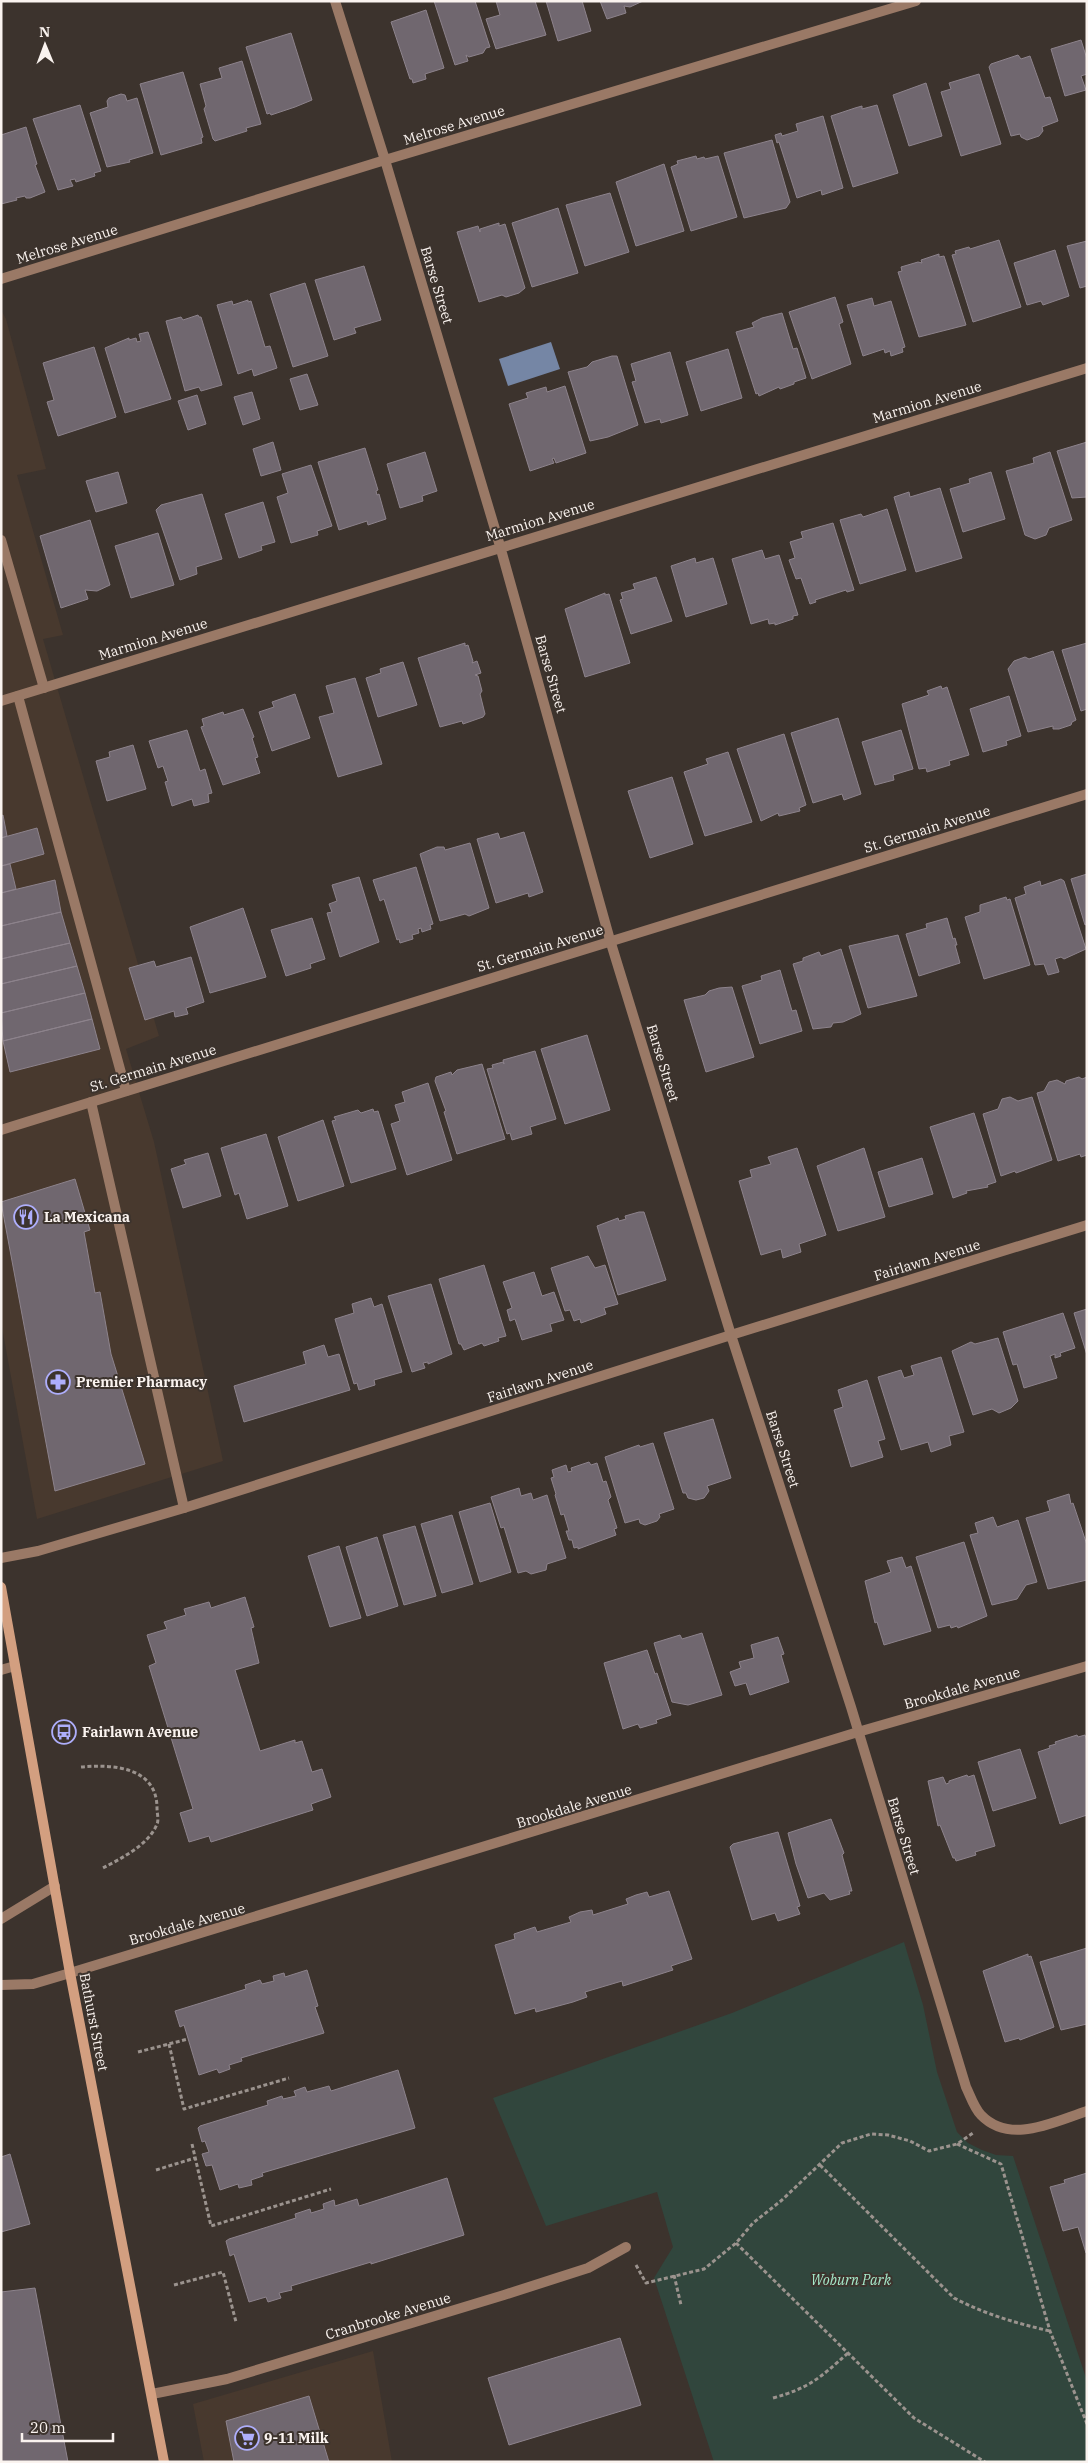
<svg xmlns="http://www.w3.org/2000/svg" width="1088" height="2463" font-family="'IBM Plex Serif',serif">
<rect width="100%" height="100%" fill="#3c332d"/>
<path fill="#48392e" d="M1 310 6 319 46 469 17 475 63 635 43 639 159 1036 126 1049 154 1142 223 1461 37 1519 1 1322Z
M373 2351 392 2462H204L193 2404Z"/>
<path fill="#31463d" d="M904 1942 923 2005 937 2072 957 2132 968 2143 982 2150 996 2155 1013 2156 1087 2381V2462H714L654 2278 673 2247 657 2192 546 2226 493 2098 732 2013Z"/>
<path fill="#7586a5" d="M551 342 560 369 508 386 499 359Z"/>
<path fill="#70676f" stroke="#8d838c" d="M434 1H475L490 47 486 48 483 53 469 57 466 55 468 61 455 65Z
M496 1H535L546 35 496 49 486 19 500 15Z
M546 1H582L591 31 558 41Z
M600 1H643L630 7 624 6 626 13 607 19Z
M426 10 444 68 425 74 426 79 413 83 412 79H410L391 22Z
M291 33 312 100 295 107 271 115 270 113 267 114 246 47Z
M1081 40 1087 59V74L1081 76 1086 90 1065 96 1051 49Z
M1018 55 1021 59 1030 56 1045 98 1050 97 1058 121 1042 127 1043 131 1039 136 1027 140 1021 137 1020 134 1011 136 989 67 991 64Z
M242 61 261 124 246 128 247 131 215 141 213 139 204 109 206 106 200 84 222 78 219 68Z
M183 72 203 137 201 138 202 143 161 155 140 84Z
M979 74 1001 144 961 156 941 92 951 89 949 83Z
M926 83 942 136 909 146 893 95Z
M121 94 125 95 127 101 137 98 153 153 129 160 130 162 107 167 90 113 108 107 107 101 109 98Z
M80 105 101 171 94 173 95 176 76 182 75 179 70 180 73 186 58 190 33 119Z
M877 105 898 173 853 187 831 116 855 108 862 106V109Z
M823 116 843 188 822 195 821 190 797 198 779 142 777 143 775 135 781 133 782 136 798 131 796 124Z
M26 127 37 164 35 165 45 192 30 198H26L25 196 16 198 17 200 1 204V135Z
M772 140 790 202 786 208 744 218 724 153Z
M696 156 697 159 704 157 705 159 718 156 737 217 691 231 671 167 678 164 677 161Z
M664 164 684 231 636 246 616 182Z
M610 193 629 252 585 266 566 205Z
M558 208 578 273 532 287 512 223Z
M499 223V226L505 224 525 288 519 293 506 297 502 295 479 302 457 232 478 226 480 232V229Z
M999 240 1021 307 973 322 952 255 956 254 955 251 969 247 970 249Z
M1087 241V286L1080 288 1067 246Z
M1055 250 1069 296 1043 305 1041 301 1027 305 1014 263Z
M939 254V257L944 256 966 325 919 337 898 272 902 271 901 267 918 262 922 263 921 260Z
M364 266 381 320 354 328 356 333 334 340 315 280Z
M305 283 328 356 293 367 270 294Z
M835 297 843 322 839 324 851 364 812 379 789 312Z
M872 298 874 306 891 301 905 347 902 348 903 352 891 356 890 351 885 353 884 349 863 356 847 305Z
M248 300V302L251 301 265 347 270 346 277 368 254 376 252 369 238 374 217 305 232 301 233 305Z
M782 313 793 349 797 348 806 378 794 382V384L780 389 779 387 759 396 758 393 756 394 736 332 754 327 752 323 762 318Z
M198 315 199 317H201L222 385 201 391 199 387 185 391 166 321 181 317 183 320Z
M148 332 171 399 125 413 105 348 129 338V340L136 338 137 342 141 341 139 334Z
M94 347 116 417 58 436 47 402 54 400 43 363Z
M728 349 742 398 701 411 686 362Z
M670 352 688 415 661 423 660 419 645 423 632 382 636 381 631 364Z
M612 356H617L638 425 608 437 590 441 568 372 587 367 592 362Z
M307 374 318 405 300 410 290 379Z
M565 386 586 453 556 463 554 458 552 459 554 463 530 471 509 404 528 398 526 393 546 387 547 392Z
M252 392 260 419 243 425 234 397Z
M197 395 206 424 188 430 178 401Z
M273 442 281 470 261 476 253 449Z
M1087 442V497L1072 498 1057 451Z
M365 448 378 490 376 491 377 495 379 494 386 519 368 525 367 521 339 530 318 462Z
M425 452 437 491 422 496 423 501 400 508 387 464Z
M1050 452 1072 520 1049 528 1046 535 1035 539 1025 535 1006 471 1034 463 1033 458Z
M311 465 332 526 317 531 318 535 291 543 277 497 288 493 282 474Z
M118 472 127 503 96 512 86 481Z
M991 472 1005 519 963 532 950 489 970 483 969 479Z
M940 488 962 558 916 572 894 497 909 492 910 497Z
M202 494 222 559 196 567 197 574 180 580 156 510 161 505Z
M263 502 275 542 261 546 262 550 239 558 225 514Z
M887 509 906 570 860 584 840 520 861 514 863 517Z
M90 520 110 585 97 591 85 590 88 599 61 608 40 536Z
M833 523 854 590 847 592 846 590 815 600 816 602 810 604 801 578 796 579 789 560 795 558 790 542 803 538 801 532Z
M158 533 174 585 131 598 115 546Z
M762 550 765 559 779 555 798 615 793 616V619L775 625V623L769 624 768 619 751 624 732 559Z
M695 558 696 563 713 558 727 604 686 617 671 566Z
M656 577 672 621 631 634 620 600 623 599 621 593 635 589 633 584Z
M605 593V595L609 594 630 663 585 677 565 609Z
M465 643V646L468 645 473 661 472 663 477 661 481 673 475 675 478 676 482 691 480 694 485 714 483 717 463 724 462 721 440 727 418 658Z
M1087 643V709L1081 711 1062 650Z
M1053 651 1076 720 1072 722 1071 725 1059 729H1053V726L1028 732 1008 669 1014 661 1025 657 1029 659Z
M403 662 417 705 378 717 366 678 381 673 380 669Z
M355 678 382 764 338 777 319 717 334 713 326 686Z
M941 686 942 689 947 687 969 755 949 761 950 765 927 772 926 768 919 769 902 704 929 695 927 691Z
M295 694 310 738 272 751 259 712 274 707 272 702Z
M1009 696 1021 736 1006 741 1007 745 983 752 970 709Z
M243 709 254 737 252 738 258 757 255 758 260 773 223 785 201 727 204 726 202 719 223 712 224 715Z
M838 718 861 794 844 800 842 794 813 803 791 733Z
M187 730 200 771 205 769 212 793 208 794 209 802 194 806 192 799 172 806 165 782 168 781 163 766 158 768 149 741Z
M901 730 913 769 893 775 894 780 875 785 862 742Z
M784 734 806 805 799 808 800 811 779 816 778 813 761 821 737 749Z
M133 745 146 789 107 801 96 761 110 757 109 752Z
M728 752 752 822 705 836 684 772 708 764 706 759Z
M672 777 693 844 650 858 628 791Z
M3 815 7 836 1 838V816Z
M37 828 44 854 1 866V838Z
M524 832 543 892 529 897 528 893 496 903 477 839 498 833 500 839Z
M470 843 489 908 469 916 465 914 440 921 420 854 437 847H444L445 850Z
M10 864 16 889 1 893V866Z
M416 867 433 924 430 925 431 929 422 932 421 928 418 929 419 933 412 935 413 939 400 943 399 939 397 940 384 899 380 901 373 880Z
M1087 874V924L1085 925 1071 879Z
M359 877 379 942 340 957 327 913 332 912 329 904 337 901 332 885Z
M1061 879 1064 881 1086 949 1064 959 1061 957 1055 959 1059 972 1048 975 1044 964 1035 965 1015 898 1026 894 1024 887 1040 881 1041 886Z
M55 880 61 912 1 926V893Z
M1006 897 1007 900 1010 899 1030 965 984 979 965 917 980 912V905Z
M243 908 266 977 210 993 190 927Z
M61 912 70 943 1 959V926Z
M312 918 325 959 310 964 311 968 286 976 271 930Z
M947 918 953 939 955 938 957 945H955L960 963 919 976 906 934 927 928 926 924Z
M898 935 917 996 868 1008 849 946Z
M70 943 77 966 1 984V959Z
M841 949 861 1014 843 1022 833 1023 831 1027 813 1029 793 964 803 961V958L819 952 821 956Z
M191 957 204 1002 186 1008 188 1014 175 1017 174 1011 145 1020 129 968 154 961 156 967Z
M77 966 85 993 1 1013V984Z
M780 970 792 1011 796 1010 802 1031 760 1044 742 986 762 980 761 976Z
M732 987 754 1057 706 1072 684 1000 705 995 709 991 719 988Z
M85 993 92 1019 3 1041 1 1013Z
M92 1019 100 1049 10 1072 3 1041Z
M587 1035 610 1110 565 1124 541 1049Z
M535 1051 556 1119 530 1127 532 1134 512 1140 510 1133 507 1134 487 1069 493 1068 492 1065 503 1062 504 1064 503 1060Z
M482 1064 505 1139 457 1154 444 1112 446 1111 435 1081 436 1077 451 1072 452 1075 457 1070Z
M1079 1077 1082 1079 1087 1077V1155L1081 1157 1080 1154 1058 1161 1037 1093 1044 1091 1049 1082 1057 1080 1065 1084 1066 1081Z
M428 1083 452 1160 407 1175 391 1124 400 1121 395 1105 405 1102 402 1092Z
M1010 1097 1018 1101 1032 1097 1052 1160 1016 1173 1015 1171 1001 1176 983 1114 998 1109 1002 1099Z
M373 1109 374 1112 378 1111 396 1169 351 1183 332 1121 336 1120 334 1117 358 1110 361 1113Z
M974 1113 996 1182 987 1185 988 1187 966 1191 967 1193 953 1198 930 1127Z
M323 1120 344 1186 298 1201 278 1137Z
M266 1134 288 1206 247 1219 239 1193 235 1195 221 1148Z
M797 1148 826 1235 799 1244 801 1252 783 1258 781 1249 761 1255 739 1181 752 1177 750 1170 771 1164 768 1157Z
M864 1148 885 1217 838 1231 817 1166Z
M208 1153 221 1196 183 1208 171 1169 186 1164 184 1160Z
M922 1158 933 1194 889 1207 878 1172Z
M75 1179 90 1230 84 1232 95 1293 100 1292 111 1354 145 1464 55 1491 1 1202Z
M639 1212H644L666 1280 618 1295 597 1226 618 1218 619 1221 626 1219 625 1216Z
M588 1256 595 1268 605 1265 618 1304 604 1308 606 1314 581 1323 580 1319 574 1321 570 1310 565 1311 551 1268Z
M484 1265 506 1336 498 1338 499 1341 484 1346 482 1343 464 1350 461 1344H459L439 1279Z
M534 1272 542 1296 554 1292 564 1320 550 1324 552 1331 522 1340 515 1319 510 1321 507 1310 512 1308 503 1282Z
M431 1284 452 1354 428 1364V1362L423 1363 425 1368 412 1372 388 1296Z
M371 1298 374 1307 382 1304 402 1372 374 1380 375 1385 359 1390 357 1383 354 1384 335 1319 354 1313 352 1304Z
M1087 1309V1355L1074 1313Z
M1063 1313 1075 1348 1060 1353 1061 1356 1055 1358V1354L1050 1356 1057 1378 1024 1388 1017 1364 1013 1365 1003 1332Z
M998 1338 1018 1401 1011 1408 999 1413 992 1409 973 1415 952 1351 971 1342 975 1344Z
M324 1345 328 1357 339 1354 350 1390 244 1422 234 1386 306 1364 303 1352Z
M941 1357 964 1432 949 1436 951 1445 931 1452 928 1442 901 1450 878 1377 901 1370 904 1378 914 1375 911 1366Z
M867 1380 885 1439 878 1441 883 1457 851 1467 834 1410 843 1407 838 1390Z
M713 1419 731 1478 707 1486 709 1491 704 1498 696 1500 688 1498 686 1493H683L664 1433Z
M653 1443 674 1509 659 1514 660 1517 657 1521 645 1525 640 1523 639 1519 625 1523 605 1457 639 1445 640 1447Z
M589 1462 591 1465 597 1463 603 1482 606 1481 611 1497 608 1500 617 1528 614 1529 616 1535 578 1549V1547L574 1548 572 1540H569L566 1531H569L564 1514 561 1515 555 1495 556 1494 551 1478 554 1477 552 1470 566 1465 568 1472 572 1471 571 1468Z
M519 1488 521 1496 531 1493 533 1500 547 1495 566 1558 547 1564 546 1570 531 1574 526 1571 518 1573 504 1527 501 1528 491 1497Z
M1069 1494 1071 1504 1073 1503 1087 1545V1580L1048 1589 1026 1518 1050 1511 1047 1501Z
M490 1503 511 1572 480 1582 459 1512Z
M452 1515 473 1584 442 1593 421 1524Z
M993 1517 997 1527 1018 1520 1037 1582 1026 1585 1017 1599 992 1605 970 1535 978 1533 975 1523Z
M415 1526 436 1596 404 1605 383 1535Z
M377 1537 398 1606 367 1616 346 1547Z
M964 1542 987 1616 958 1628 957 1626 951 1628 950 1625 938 1628 916 1557Z
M339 1546 361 1618 330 1627 308 1556Z
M902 1557 906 1568 911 1566 931 1631 884 1645 877 1622 875 1623 865 1581 891 1572 887 1561Z
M245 1597 254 1627 251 1628 259 1663 235 1670 260 1751 295 1740V1743L302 1741 312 1772 322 1769 331 1797 311 1804 313 1810 211 1842 209 1836 189 1842 180 1813 193 1809 149 1666 156 1663 147 1635 167 1629 164 1622 186 1615 184 1609 209 1602 211 1608Z
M702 1633 722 1695 688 1705 672 1702 654 1643 680 1635 682 1639Z
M778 1637 784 1654 781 1655 789 1682 750 1695 746 1683 735 1686 730 1672 741 1668 739 1662 754 1658 751 1645Z
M647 1650 655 1674 657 1673 671 1715 656 1720 657 1723 640 1728 638 1724 623 1729 604 1663Z
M1077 1735 1078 1737 1085 1735 1087 1741V1815L1060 1824 1038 1752 1050 1748 1049 1746 1056 1744 1055 1742Z
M1020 1749 1036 1798 993 1811 978 1762Z
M967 1775 968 1777 974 1775 995 1846 975 1852 976 1855 956 1861 955 1858H953L940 1825 938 1826 928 1781 943 1777 946 1784 949 1783V1781Z
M831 1819 844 1853 842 1855 852 1891H849L850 1894 830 1900 824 1893 808 1898 796 1864 788 1833Z
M778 1832 800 1906 797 1907 800 1914 778 1921 775 1913 752 1920 730 1847 733 1844Z
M669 1891 692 1959 671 1966 673 1970 623 1986 622 1981 585 1992 587 1997 573 2002 536 2012 535 2008 515 2014 495 1945 515 1939 514 1934 535 1927 537 1932 571 1922 569 1917 580 1912 592 1910 593 1915 628 1904 626 1899 636 1895 647 1892 649 1897Z
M1087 1948V2024L1061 2030 1040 1962Z
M1028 1954V1957L1031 1956 1054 2027 1020 2040 1019 2038 1005 2042 983 1971Z
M307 1970 318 2006 315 2007 324 2033 241 2058 242 2061 229 2065 230 2069 219 2073 217 2069 199 2075 184 2025 180 2027 175 2011 246 1989 245 1985 260 1980 262 1984 274 1981 273 1976 284 1973 285 1977Z
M398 2070 415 2128 262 2173 263 2176 251 2180 252 2185 239 2188 238 2184 220 2190 212 2165 206 2166 202 2154 209 2152 205 2141 202 2142 198 2128 200 2126 268 2105 267 2101 282 2096 283 2099 296 2096 294 2091 305 2087 307 2092 329 2086 331 2091Z
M10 2154 30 2224 1 2232V2157Z
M1087 2173V2253H1086L1078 2227 1063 2231 1050 2187 1065 2183 1064 2180Z
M447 2178 464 2235 371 2264V2262L291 2286 292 2290 279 2293 281 2298 268 2302 266 2297 249 2302 234 2254 230 2256 226 2241 229 2239 296 2218 295 2214 310 2209 311 2213 324 2209 323 2204 334 2200 335 2206 357 2199 359 2206Z
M35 2288 68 2462H1V2292Z
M620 2338 641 2405 509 2445 488 2378Z
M309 2396 329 2462H234L226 2421Z"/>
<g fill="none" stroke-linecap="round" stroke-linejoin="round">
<path stroke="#9b938e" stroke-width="3" stroke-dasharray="4 2.5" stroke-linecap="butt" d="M81 1767C113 1764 157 1767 157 1808 157 1813 159 1820 157 1824 149 1845 120 1859 101 1869
M169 2044 184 2109 289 2078
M138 2052 188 2039
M192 2144 211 2226 331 2189
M957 2144 1001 2164 1050 2331 1087 2424
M820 2165 954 2298C985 2314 1015 2323 1050 2331
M156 2170 195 2158
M736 2243 914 2418 985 2462
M636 2265 646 2283 704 2269 736 2243 753 2223 782 2200 842 2143 871 2134 888 2135 910 2141 929 2151 957 2144 973 2133
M674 2275 681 2305
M174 2285 223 2272 236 2322
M773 2398C809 2388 820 2378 848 2353"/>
<path stroke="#9a7966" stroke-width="10" d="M1 540 44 688
M18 696 126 1091
M91 1102 184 1508
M1 1919 55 1886
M1 1985 33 1984 70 1973"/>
<path stroke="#9a7966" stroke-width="10" d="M335 1 385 160 500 546 610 940 731 1335 851 1707 966 2087C970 2095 974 2108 981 2115 1010 2145 1053 2122 1087 2111
M1 279 385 160 916 1
M1 701 1087 368
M1 1130 1087 794
M1 1558 38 1551 184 1508 731 1335 1087 1225
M1 1670 15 1666
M70 1973 858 1732 1087 1666
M152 2394 227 2379 504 2295 588 2268 626 2247"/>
<path stroke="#d39f80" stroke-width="10" d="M1 1587 70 1973 164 2462"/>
</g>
<defs>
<g id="restaurant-ring" transform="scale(1.25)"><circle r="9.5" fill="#3c332d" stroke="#aeaefb" stroke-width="1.5"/><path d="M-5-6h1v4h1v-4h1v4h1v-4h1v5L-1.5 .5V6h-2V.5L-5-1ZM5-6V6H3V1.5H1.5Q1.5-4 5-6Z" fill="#aeaefb"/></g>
<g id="pharmacy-ring" transform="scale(1.25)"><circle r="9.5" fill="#3c332d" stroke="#aeaefb" stroke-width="1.5"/><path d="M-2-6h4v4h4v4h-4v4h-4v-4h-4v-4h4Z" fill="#aeaefb"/></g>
<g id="bus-ring" transform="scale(1.25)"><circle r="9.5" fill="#3c332d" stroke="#aeaefb" stroke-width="1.5"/><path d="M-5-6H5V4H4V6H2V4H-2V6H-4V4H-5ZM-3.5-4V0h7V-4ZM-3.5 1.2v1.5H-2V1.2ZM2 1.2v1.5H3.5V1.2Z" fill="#aeaefb"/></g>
<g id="supermarket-ring" transform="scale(1.25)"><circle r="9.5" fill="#3c332d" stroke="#aeaefb" stroke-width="1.5"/><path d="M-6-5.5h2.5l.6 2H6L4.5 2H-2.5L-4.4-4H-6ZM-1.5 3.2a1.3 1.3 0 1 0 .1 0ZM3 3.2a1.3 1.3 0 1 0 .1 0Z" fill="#aeaefb"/></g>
</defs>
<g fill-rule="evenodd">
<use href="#restaurant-ring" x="26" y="1217"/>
<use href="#pharmacy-ring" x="58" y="1382"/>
<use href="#bus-ring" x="64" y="1732"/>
<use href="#supermarket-ring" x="247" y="2438"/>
</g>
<g text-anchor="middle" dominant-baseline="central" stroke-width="4" stroke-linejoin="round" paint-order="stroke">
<g font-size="14" fill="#faf3ef" stroke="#3c332d">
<text transform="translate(454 125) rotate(-17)">Melrose Avenue</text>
<text transform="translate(67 244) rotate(-17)">Melrose Avenue</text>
<text transform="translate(437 285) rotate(73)">Barse Street</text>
<text transform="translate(927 402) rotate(-17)">Marmion Avenue</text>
<text transform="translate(540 520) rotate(-17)">Marmion Avenue</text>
<text transform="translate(153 639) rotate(-17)">Marmion Avenue</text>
<text transform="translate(551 674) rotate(74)">Barse Street</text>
<text transform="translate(927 829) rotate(-17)">St. Germain Avenue</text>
<text transform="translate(540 948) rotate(-17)">St. Germain Avenue</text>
<text transform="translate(663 1063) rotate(73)">Barse Street</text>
<text transform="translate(153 1068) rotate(-17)">St. Germain Avenue</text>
<text transform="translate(927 1260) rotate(-17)">Fairlawn Avenue</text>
<text transform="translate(540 1381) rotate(-18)">Fairlawn Avenue</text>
<text transform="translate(783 1449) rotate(72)">Barse Street</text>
<text transform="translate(962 1688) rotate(-16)">Brookdale Avenue</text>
<text transform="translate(574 1806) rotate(-17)">Brookdale Avenue</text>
<text transform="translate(904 1836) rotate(73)">Barse Street</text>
<text transform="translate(187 1924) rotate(-16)">Brookdale Avenue</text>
<text transform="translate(94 2022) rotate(79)">Bathurst Street</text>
<text transform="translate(388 2316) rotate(-17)">Cranbrooke Avenue</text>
</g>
<g font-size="14" font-weight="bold" fill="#faf3ef" stroke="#3c332d" text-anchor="start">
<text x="44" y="1217">La Mexicana</text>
<text x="76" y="1382">Premier Pharmacy</text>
<text x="82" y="1732">Fairlawn Avenue</text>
<text x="264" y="2438">9-11 Milk</text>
</g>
<g font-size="14" font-style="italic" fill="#a6eacb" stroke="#3c332d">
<text x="851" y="2280">Woburn Park</text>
</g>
</g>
<rect width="1088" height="2463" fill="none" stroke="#faf3ef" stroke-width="5"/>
<g transform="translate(45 45) rotate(359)" stroke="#3c332d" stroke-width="4" paint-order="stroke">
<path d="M0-4L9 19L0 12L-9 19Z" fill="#faf3ef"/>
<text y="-8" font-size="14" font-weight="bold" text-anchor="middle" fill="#faf3ef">N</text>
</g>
<path d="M22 2433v8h91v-8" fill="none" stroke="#faf3ef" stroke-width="2.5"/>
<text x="30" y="2433" font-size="15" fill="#faf3ef" stroke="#3c332d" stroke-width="4" paint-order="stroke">20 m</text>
</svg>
